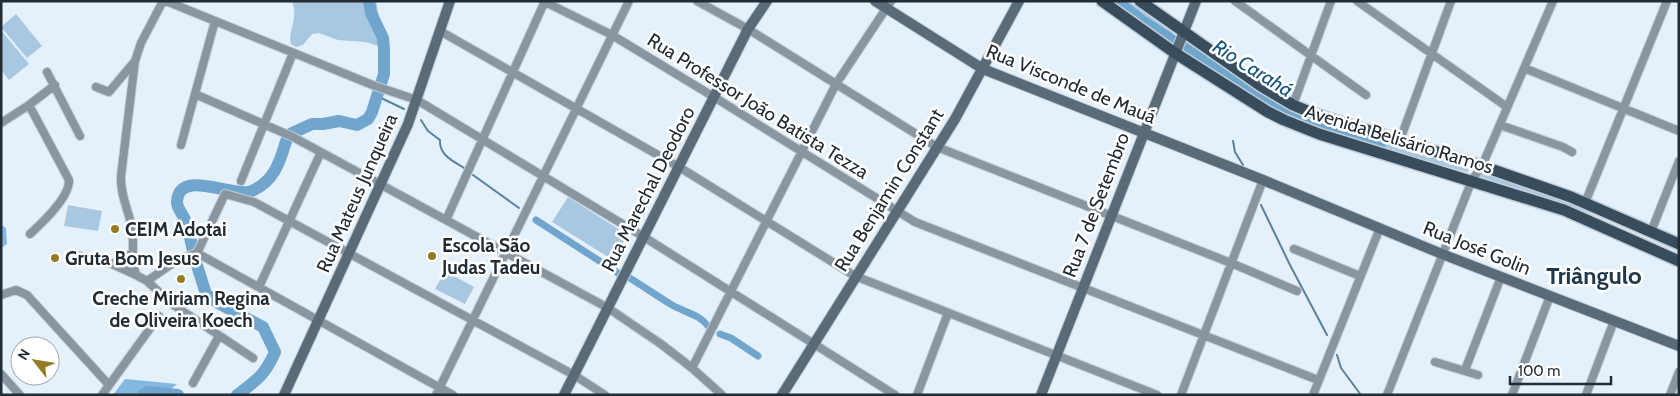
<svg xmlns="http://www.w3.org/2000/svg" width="1680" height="396" font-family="Cabin,sans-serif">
<rect width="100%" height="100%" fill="#e5f1fa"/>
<path fill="#a8c8e2" d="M292 1H376L379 18 388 44 382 47 365 42 338 40 319 33 312 34 303 45 296 47 291 44C287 31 299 20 292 1Z
M1109 1H1129L1173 33 1174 35 1171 43H1168Z
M16 14 42 46 27 58 1 27Z
M1 30 29 64 9 80 1 70Z
M1186 42 1243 80 1327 122 1469 168 1468 172 1406 157 1294 121 1180 52Z
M1481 169 1590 206 1679 247V252L1602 217 1478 176Z
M568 197 628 235 613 260 552 222Z
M68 205 102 211 98 231 64 226Z
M445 271 474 287 465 304 435 289Z"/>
<path fill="#82b8e2" d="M1 225 6 228 7 244 1 248Z
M125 379 177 384 163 395H113Z"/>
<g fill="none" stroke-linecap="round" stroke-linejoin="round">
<path stroke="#5881a0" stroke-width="2" d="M1232 84 1234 79
M377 96 404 109
M421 120 428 131 440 140C439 155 453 161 464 168
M1233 141 1235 152 1243 165
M473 175 519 208
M1261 205 1290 265 1327 335
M1337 355 1341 368 1361 395"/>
<path stroke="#70a5ce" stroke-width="7" d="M536 220 618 273
M628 277C643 286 657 296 672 305 684 312 699 314 708 326
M720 334 731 338 758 356"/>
<path stroke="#70a5ce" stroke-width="12" d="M1116 1 1142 21 1249 90 1293 114 1380 145
M193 250C190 240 189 229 185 220 183 214 177 209 177 202 179 167 234 199 252 191 277 180 281 157 288 135L312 124H323L339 121 357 125 368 119 372 112 384 74V49L383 38 371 13 369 1
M195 259 206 294 218 303 263 327 275 352C265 375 257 380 237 395
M143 395 148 392 178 395"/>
<g stroke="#c2ced7" stroke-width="10">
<path id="street" d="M163 1 141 43 135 61 121 176C120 196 129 210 132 229 135 247 130 256 136 275L147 281 172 304 253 358
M166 1 375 86 417 100 644 237 895 395
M543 1 612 35 714 97 915 222 1318 380
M697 1 748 29 937 147 1231 263 1297 291
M1235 1 1366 95
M1357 1 1507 107
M440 31 679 167 855 276 1157 395
M1524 68 1679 131
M47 72 80 136
M96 87 109 92 135 61
M195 94 293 137 608 308 661 344 692 368 722 395
M29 105 55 85
M1293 105 1331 1
M1 123 29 105 69 180C70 197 42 223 30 234
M1500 125 1563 147 1572 152
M1400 140 1451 1
M181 145 215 21
M241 181 293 53
M1585 203 1667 1
M446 220 545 1
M1651 232 1679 161
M1294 249 1360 276
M197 253 225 194 254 202 574 375 605 395
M76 255 112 264 136 275
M112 264 131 254
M147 281 179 259 197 253 453 395
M259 287 321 152
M1 295 16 290 27 295 109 385
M1435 362 1478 375
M692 368 836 84 891 1
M1465 370 1501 277
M1 374 20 395
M193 383 219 336
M102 395 159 316
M436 395 629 1
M917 395 948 313
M1181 395 1263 180
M1313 395 1380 228
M1387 395 1472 180 1482 166 1553 1
M1512 395 1550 296
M1586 395 1614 321
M1670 395 1679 372"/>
</g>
<g stroke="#c2ced7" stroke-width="12">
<path id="secondary" d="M875 1 983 69 1263 180 1442 254 1679 346
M284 395 408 124 450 1
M564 395 748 29 767 1
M782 395 955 119 1019 1
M1041 395 1196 1"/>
</g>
<g stroke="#c2ced7" stroke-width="14">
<path id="primary" d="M1102 1 1175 53 1268 112 1284 120 1319 134 1564 210 1679 261
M1140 1 1261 86 1293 105 1315 114 1482 166 1571 197 1679 244"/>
</g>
<use href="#street" stroke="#89959f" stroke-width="8"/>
<use href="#secondary" stroke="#596a78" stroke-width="10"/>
<use href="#primary" stroke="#374c5d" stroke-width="11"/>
</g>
<g fill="#947c24" stroke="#fff" stroke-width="2">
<circle cx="115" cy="229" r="5"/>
<circle cx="432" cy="256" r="5"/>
<circle cx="55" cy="258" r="5"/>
<circle cx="181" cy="279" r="5"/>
</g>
<g text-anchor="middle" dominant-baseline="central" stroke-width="5" stroke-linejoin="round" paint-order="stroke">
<g font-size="19" fill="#212c35" stroke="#fff">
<text transform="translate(1071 84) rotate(22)">Rua Visconde de Mauá</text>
<text transform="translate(758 106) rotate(32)">Rua Professor João Batista Tezza</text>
<text transform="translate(1399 139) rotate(17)">Avenida Belisário Ramos</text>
<text transform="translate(648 189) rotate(-63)">Rua Marechal Deodoro</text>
<text transform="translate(889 190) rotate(-58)">Rua Benjamin Constant</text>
<text transform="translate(357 193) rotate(-66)">Rua Mateus Junqueira</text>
<text transform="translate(1096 205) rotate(-69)">Rua 7 de Setembro</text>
<text transform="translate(1477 248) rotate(22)">Rua José Golin</text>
</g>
<g font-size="19" font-weight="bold" fill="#212c35" stroke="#fff" text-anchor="start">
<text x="125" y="229">CEIM Adotai</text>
<text x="442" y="245">Escola São<tspan x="442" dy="22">Judas Tadeu</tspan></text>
<text x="65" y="258">Gruta Bom Jesus</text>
<text x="181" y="298" text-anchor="middle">Creche Miriam Regina<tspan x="181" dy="22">de Oliveira Koech</tspan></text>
</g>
<g font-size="20" font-style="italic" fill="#18557e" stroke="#fff">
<text transform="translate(1253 68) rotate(32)">Rio Carahá</text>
</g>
<g font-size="24" font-weight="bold" fill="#20394c" stroke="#fff">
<text x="1594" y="275">Triângulo</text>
</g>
</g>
<rect width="1680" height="396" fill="none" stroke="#212c35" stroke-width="5"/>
<g transform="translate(35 361) rotate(301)"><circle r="24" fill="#ffffff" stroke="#a6abae"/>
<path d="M0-4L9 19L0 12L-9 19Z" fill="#947c24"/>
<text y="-8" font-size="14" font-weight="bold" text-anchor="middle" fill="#212c35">N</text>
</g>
<path d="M1510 376v8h101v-8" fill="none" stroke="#212c35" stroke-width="2.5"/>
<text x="1518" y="376" font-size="15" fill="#212c35" stroke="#ffffff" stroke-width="4" paint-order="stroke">100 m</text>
</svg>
